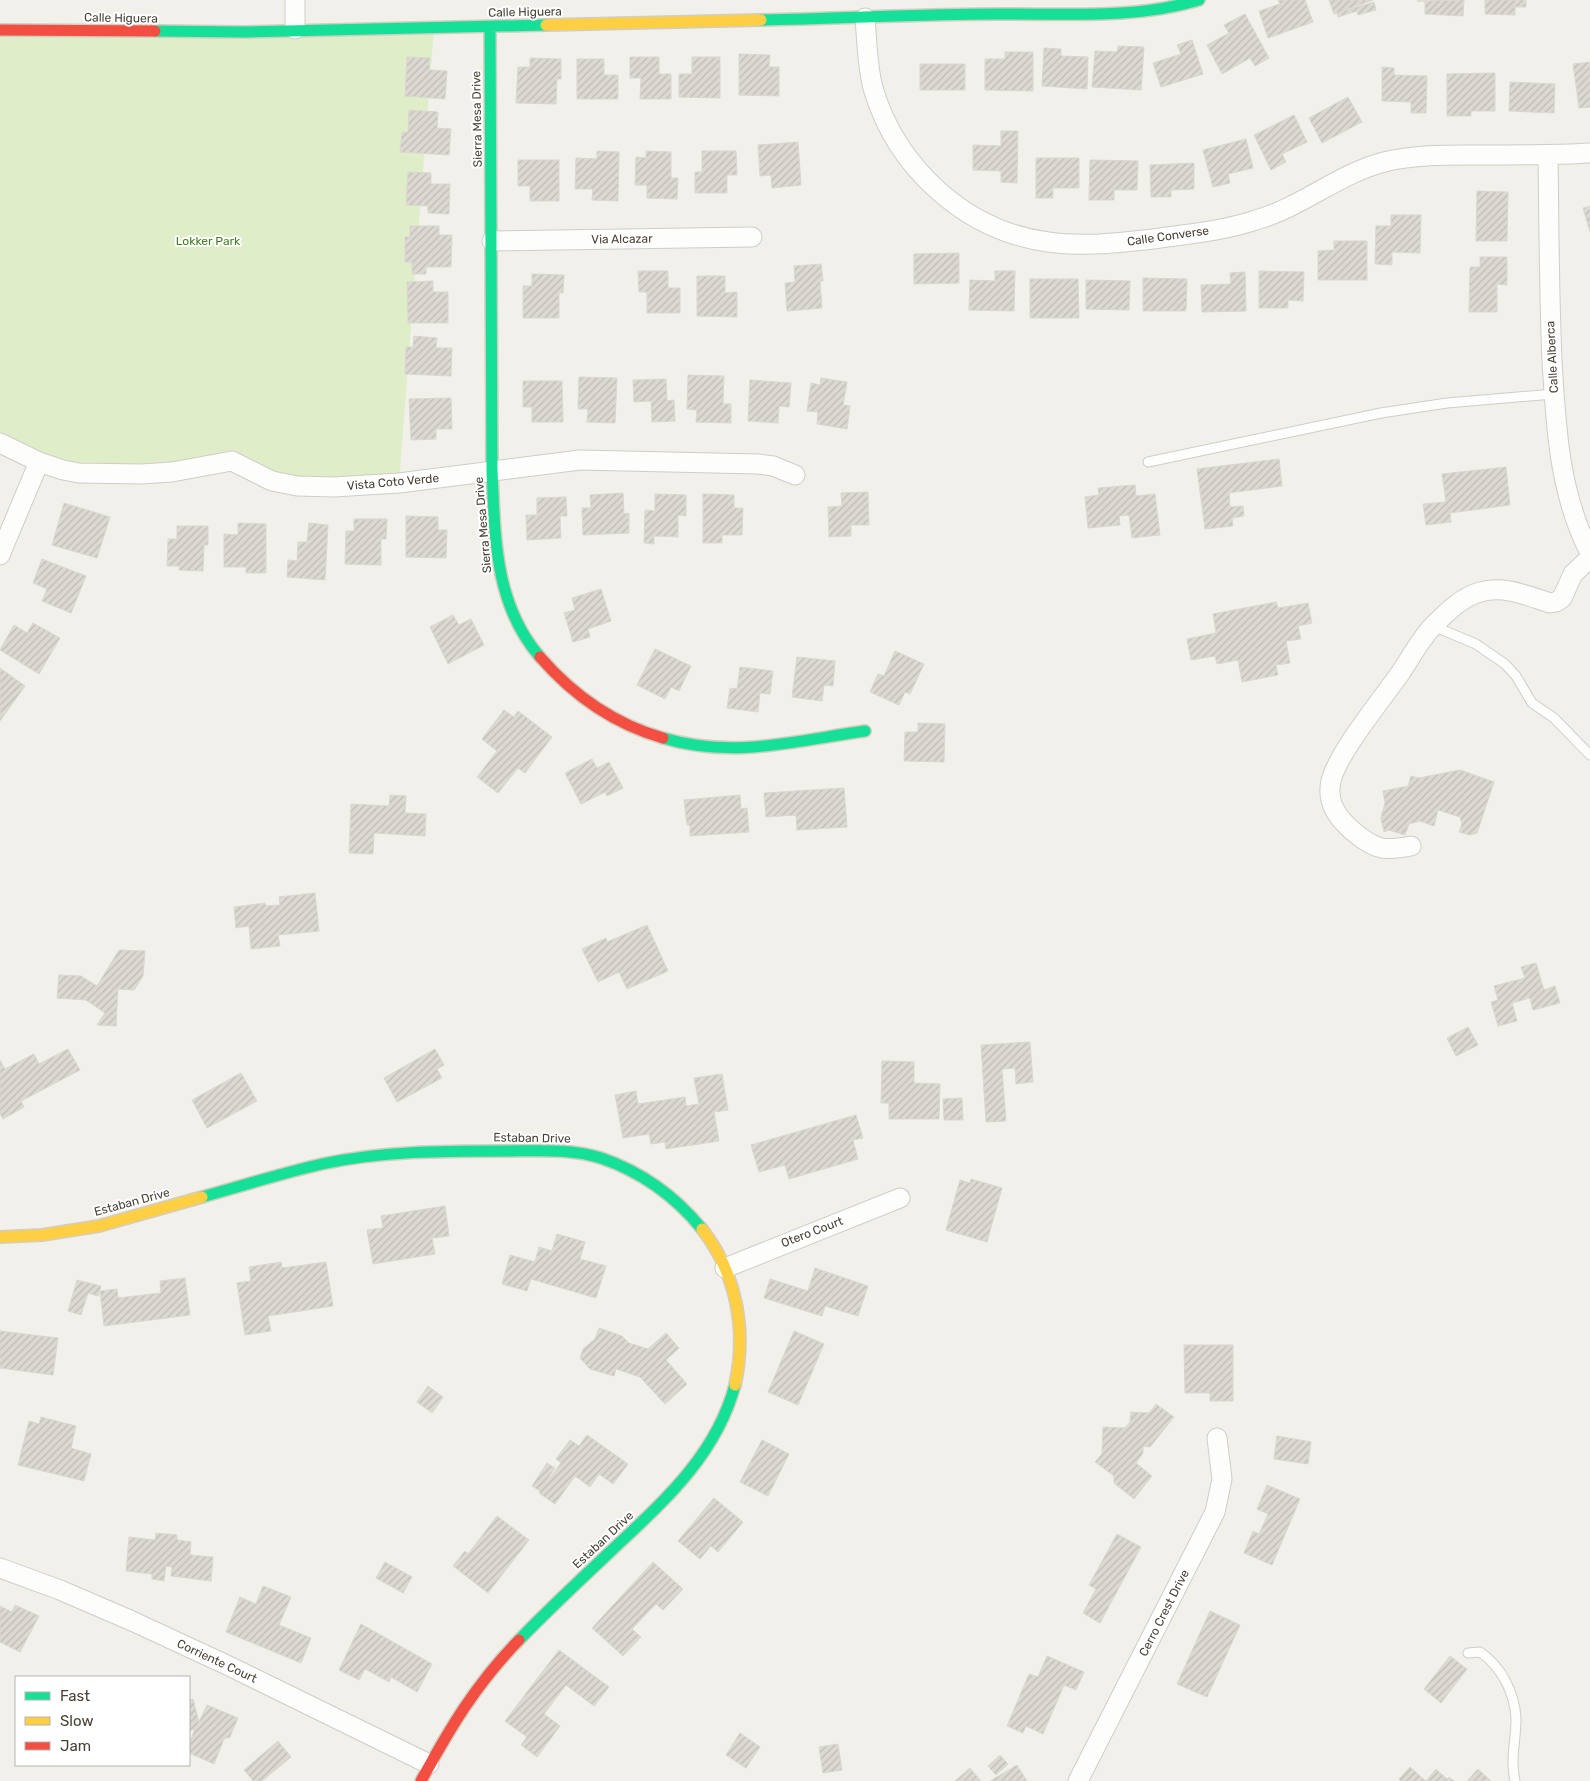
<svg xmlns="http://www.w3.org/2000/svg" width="1590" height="1781" font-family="Rubik,sans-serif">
<defs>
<pattern id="building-hatch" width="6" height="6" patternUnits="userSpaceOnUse" patternTransform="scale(1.25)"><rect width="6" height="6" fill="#dcd9d3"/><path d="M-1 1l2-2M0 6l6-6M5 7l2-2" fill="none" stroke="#bebbb6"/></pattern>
</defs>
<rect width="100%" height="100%" fill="#f2f0eb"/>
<path fill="#dfeec9" d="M434 28 399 483 297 486 232 461 96 474 0 443V30Z"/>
<path fill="url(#building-hatch)" stroke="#dad7d1" d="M1278 0H1305L1313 22 1268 38 1259 11 1280 4Z
M1329 0H1373L1334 14Z
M1464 0 1463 16 1425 14V1H1417Z
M1485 0H1526V7H1515V15L1485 14Z
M1374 2 1376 10 1358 15 1357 11 1338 17 1337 13Z
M1245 14 1269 58 1255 66 1250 58 1222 74 1207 45 1229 33 1224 25Z
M1192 40 1203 74 1161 87 1153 63 1181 54 1177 45Z
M1118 46 1144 47 1141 90 1092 87 1095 51 1117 52Z
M1044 48 1061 49V56L1088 57 1087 89 1042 86Z
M1005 52H1033V91L985 90V59H1005Z
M739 54 770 55 769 67H779V96L739 95Z
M407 57 430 58 429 70 447 71 445 99 405 96Z
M630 57H659V74H671V99H640L641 78H630Z
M692 57H720V98L679 97V74H692Z
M530 58 561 59V79H557L556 104 516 103 518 67H530Z
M577 59H604V75H618V99H577Z
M1590 62V107L1579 108 1573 64Z
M920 64H965V90H920Z
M1382 67 1394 68V75L1427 76 1426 113H1411V102L1382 101Z
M1495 73V111H1471V116H1447V74Z
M1510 82 1555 84 1554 113 1509 111Z
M1348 97 1362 122 1322 143 1309 118Z
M409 110 438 112 437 128 451 129 449 155 400 152 402 132H408Z
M1294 115 1307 142 1282 154 1286 162 1271 170 1254 135Z
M1001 131H1018L1017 183 1001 182V171L973 170V145L1001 146Z
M1246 139 1253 168 1228 174 1230 183 1213 187 1203 150Z
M798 142 801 185 772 188 771 175 760 176 758 145Z
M597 151 619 152 618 201 592 200 593 189H575L576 158 597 159Z
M646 151 671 152V178H678L677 199 647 198V185H635L636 157 646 158Z
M702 151H736L737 175H727V193H695V172H702Z
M1036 158H1079V188H1053V198H1036Z
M518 160H559V201H530V186H518Z
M1090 160 1138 161 1137 190H1114V200H1089Z
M1194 163V189L1171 190V197H1151L1150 165Z
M408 172 431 173V184H450L449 214 428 213V206L406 205Z
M1477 191 1508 192 1507 241H1476Z
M1590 206V232L1583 208Z
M1391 215H1421L1420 253 1392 252V265L1375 264 1376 226H1391Z
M410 226H439V235H452L451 267H426V274H412V262H405V237H410Z
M1334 241H1367V280H1318V251L1334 250Z
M959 253V283L914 284V254Z
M1480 257H1507V285L1497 284V312H1469L1470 267H1480Z
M821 264 823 281H820L822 308 787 311 785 283 795 282 794 266Z
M638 271H668V288H680V313H647V292H639Z
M995 271H1015L1014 311 969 310 970 280 995 281Z
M1259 271 1304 272 1303 301 1288 300V308H1259Z
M1245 272 1246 311 1202 312 1201 285 1231 284 1230 273Z
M532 274 564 275 563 293H559V318H523V286H532Z
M697 276H725V293L737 292V317L697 316Z
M1143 278 1187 279 1186 311H1143Z
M1030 279H1078L1079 318H1030Z
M1086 280 1130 281 1129 310 1086 309Z
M433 281V292H448V323H408L407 282Z
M414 336 437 338 436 348H452L451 376 405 374 406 347H413Z
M688 375 724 376 723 404H731V423L696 422 697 410 687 409Z
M579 377 617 378 615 423 587 422 588 409H578Z
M821 378 847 382 843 405 850 406 847 429 817 424 818 412 807 411 811 383 820 385Z
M666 379 667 401 674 400 675 421 652 422 651 401 634 402 633 380Z
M750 380 791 383 789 407 779 406 778 423 748 421Z
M523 381H562L563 422H532V407H523Z
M451 398 452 429H436V439L411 440 409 399Z
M1279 459 1282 486 1229 493 1230 507 1243 506 1244 516 1232 518 1233 526 1205 529 1197 469Z
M1506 467 1510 505 1450 513 1451 522 1426 525 1423 504 1446 502 1442 474Z
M1135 485 1136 496 1155 494 1160 535 1132 538 1129 515 1119 516 1120 525 1088 528 1085 497 1099 495 1098 488Z
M868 492 869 525H851V536L829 537 828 507 842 506 841 493Z
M623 493 624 514 629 513V533L583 535 582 508H591L590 495Z
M655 494 686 495V516L678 515V537L654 536V544L644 543 645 510 655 511Z
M703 494 734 495V508H743L742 535H722V543H703Z
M566 497 567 516H560L561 538 527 540 526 515H537V498Z
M64 503 110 517 97 558 52 545Z
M406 516 438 517V530H447L446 558 406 557Z
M354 519H387L386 539H381V565L345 564 346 531H354Z
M238 523 266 524V573H246V567H224V534L238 535Z
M309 523 328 525 325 580 287 577 288 560 297 561 298 542H307Z
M177 526H208V545H204L203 571 179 570V566H167L168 539H177Z
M42 559 86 576 71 613 42 601 47 589 33 583Z
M601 589 611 621 588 629 590 637 573 642 564 613 575 610 572 598Z
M1276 602 1278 608 1308 603 1312 623 1298 626 1301 639 1286 641 1290 663 1276 665 1278 675 1242 682 1238 660 1217 664 1215 656 1191 660 1187 639 1216 633 1213 614Z
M453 615 459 625 471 619 484 645 448 664 430 627Z
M33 623 60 638 39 674 0 650 14 625 27 633Z
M655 649 691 666 679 691 671 687 665 699 637 685Z
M895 651 924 664 910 694 905 692 899 705 870 692 878 674 884 676Z
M797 657 835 661 833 686 824 685 822 701 792 697Z
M740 667 773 671 770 694 760 693 758 712 727 708 730 688 737 689Z
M0 668 25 686 0 721Z
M504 710 514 717 518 711 552 737 525 773 518 768 498 793 477 777 497 751 482 739Z
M918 723 945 724 944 762 904 761 905 732H918Z
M592 759 597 768 609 762 623 788 607 796 605 792 581 804 565 773Z
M1460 770 1494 782 1477 833 1470 835 1459 832 1462 824 1460 817 1438 810 1434 826 1420 821 1409 824 1405 835 1389 830 1384 832 1381 818 1385 803 1383 791 1408 786 1411 776 1419 778Z
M844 788 847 827 797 830 796 815 766 817 764 793Z
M390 795 406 796 405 813 426 814 425 836 374 833 373 854 349 853 351 804 389 806Z
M740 795 741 809 747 808 749 832 690 836V825H687L684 800Z
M315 893 319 931 278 935 280 946 251 949 249 926 236 928 234 907 265 903 266 906 280 905 279 897Z
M647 925 668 971 627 989 619 972 598 982 582 949 606 938 607 942Z
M119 950 145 951 143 976 134 990 118 989 116 1026 97 1025 105 1013 86 1000 57 998 59 975 81 976 97 986Z
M1536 963 1544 990 1555 986 1560 1003 1533 1010 1530 998 1512 1003 1517 1021 1498 1026 1491 1002 1498 1000 1494 986 1525 978 1521 967Z
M1468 1027 1478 1045 1456 1056 1447 1038Z
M1030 1042 1033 1082 1016 1084 1015 1068 1002 1069 1006 1121 986 1122 981 1045Z
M68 1049 80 1070 21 1101 24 1107 3 1119 0 1114V1060L5 1069 34 1054 39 1064Z
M435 1049 444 1065 437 1069 442 1078 397 1102 384 1078Z
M882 1061 914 1062V1083L940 1084 939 1119H889V1103H881Z
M241 1073 257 1101 207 1128 192 1100Z
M722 1074 728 1110 714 1112 719 1141 666 1149 665 1142 651 1144 649 1134 623 1138 615 1095 636 1091 638 1104 685 1097 686 1106 699 1104 694 1078Z
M962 1098 963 1120H944L943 1099Z
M856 1115 863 1138 853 1140 858 1159 789 1179 785 1165 759 1172 751 1145Z
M971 1179 1002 1188 987 1242 946 1230 960 1180 970 1183Z
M445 1206 449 1236 432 1238 435 1254 373 1264 367 1230 383 1228 381 1216Z
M557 1234 585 1242 580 1259 606 1266 596 1298 531 1279 527 1291 502 1284 510 1255 535 1262 539 1247 552 1251Z
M281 1262 282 1268 326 1262 333 1306 268 1316 271 1331 245 1335 237 1283 251 1281 249 1267Z
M815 1268 868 1286 858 1316 825 1306 822 1316 764 1298 770 1279 808 1291Z
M185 1278 190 1315 104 1326 100 1291 117 1289 118 1298 161 1293 160 1281Z
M77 1280 101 1286 98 1296 88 1293 81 1315 68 1311Z
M599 1328 622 1336 629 1343 648 1349 666 1333 679 1348 666 1360 687 1384 665 1404 640 1377 616 1369 614 1376 590 1369 580 1358 583 1349 595 1339Z
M0 1331 58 1338 53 1375 0 1368Z
M794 1331 824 1344 798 1405 768 1392Z
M1184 1345H1233V1401H1210V1393H1185Z
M428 1386 443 1397 432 1413 417 1402Z
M1156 1404 1174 1417 1150 1447 1143 1446V1453L1136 1463 1152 1476 1134 1499 1114 1483V1476L1095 1462 1102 1454 1103 1427 1125 1428 1130 1422 1131 1412 1149 1413Z
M41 1417 76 1426 71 1448 91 1454 84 1481 18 1465 29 1421 39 1424Z
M587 1435 628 1464 613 1484 599 1474 590 1487 575 1476 555 1504 539 1493 561 1463 556 1459 570 1440 579 1446Z
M1277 1436 1311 1442 1308 1464 1274 1459Z
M762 1440 789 1454 768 1496 740 1482Z
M547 1463 555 1468 540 1491 532 1486Z
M1267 1485 1300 1499 1272 1565 1244 1553 1253 1531 1259 1534 1268 1514 1257 1509Z
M714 1498 743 1522 718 1552 711 1546 700 1559 678 1541Z
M497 1516 529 1540 488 1593 453 1566 465 1551 468 1554Z
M156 1533 177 1535V1540L191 1542 190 1555 213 1557 211 1581 171 1576 172 1567 166 1566 164 1581 152 1579V1574L126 1571 129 1537 155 1540Z
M1117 1534 1141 1547 1100 1623 1083 1613 1096 1589 1089 1585Z
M385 1562 412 1577 403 1593 376 1578Z
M653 1562 683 1589 663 1610 656 1604 632 1629 641 1637 623 1656 592 1628Z
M263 1586 291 1597 279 1625 311 1638 301 1663 226 1632 240 1597 256 1604Z
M15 1605 39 1616 20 1652 0 1642V1606L12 1612Z
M1210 1611 1240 1625 1207 1697 1177 1684Z
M361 1624 432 1664 417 1692 391 1677 389 1682 365 1669 359 1680 339 1670Z
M559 1650 609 1687 594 1706 566 1685 544 1714 560 1726 537 1757 521 1745 527 1737 505 1721Z
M1047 1656 1084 1672 1076 1690 1064 1685 1043 1734 1026 1726 1023 1733 1007 1726 1029 1674 1038 1677Z
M1450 1656 1467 1669 1441 1703 1424 1689Z
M193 1699 199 1722 207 1705 238 1718 230 1737 224 1739 214 1764 189 1753V1744L195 1729 189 1731V1700Z
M740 1733 760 1747 746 1768 726 1755Z
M278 1741 291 1757 262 1781H253L244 1770Z
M838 1744 842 1770 823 1773 819 1747Z
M1000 1755 1008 1764 996 1775 988 1766Z
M1017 1765 1027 1781H990Z
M1410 1767 1426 1781 1436 1769 1447 1779 1449 1777 1454 1781H1401L1399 1779Z
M970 1768 981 1781H955Z
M1478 1769 1491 1781H1467Z"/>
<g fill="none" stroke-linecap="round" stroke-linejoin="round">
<g stroke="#d0cdc8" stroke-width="11">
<path id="lane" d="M1148 462 1381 413 1447 403 1554 394
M1433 626 1476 644 1505 664 1516 676 1532 703 1554 718 1590 755
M1468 1653 1480 1652C1501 1666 1515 1693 1516 1719 1516 1741 1510 1759 1515 1781"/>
</g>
<g stroke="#d0cdc8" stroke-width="21">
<path id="street" d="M295 0V29
M865 18C867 41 867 65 873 88 896 167 965 231 1048 242 1082 247 1118 243 1153 239 1188 234 1223 231 1256 220 1302 207 1338 174 1384 162 1417 154 1451 155 1485 155 1520 155 1555 155 1590 153
M1548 155C1549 224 1549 292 1552 361 1556 427 1559 493 1590 553
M492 241 752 237
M0 443 39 462 63 470 79 473 141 474 172 472 232 461 272 481 297 486 334 487 399 483 580 460 758 464 773 466 795 475
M0 555 39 462
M1411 846C1384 851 1376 850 1355 833 1338 819 1326 803 1331 781 1338 752 1383 698 1401 672 1411 657 1421 638 1434 625 1447 612 1462 597 1480 592 1504 585 1528 596 1550 603L1556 602 1562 598 1573 574 1590 558
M725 1268 900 1198
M0 1568 60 1590 132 1621 229 1666 429 1764
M1078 1781 1215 1512 1222 1479 1217 1438"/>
</g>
<g stroke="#d2cdc1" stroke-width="14">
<path id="fast" d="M761 20C839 19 917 14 996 14 1064 13 1132 20 1199 0
M490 27 492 470C495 536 494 604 540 657
M155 31 244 32 546 25
M663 738C734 759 794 741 865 731
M202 1197C242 1186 282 1173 322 1164 381 1151 443 1151 503 1151 536 1151 570 1148 601 1158 642 1172 675 1196 702 1229
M519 1640C549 1609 580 1580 612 1550 663 1502 716 1456 735 1385"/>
</g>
<g stroke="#d2cdc1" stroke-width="14">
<path id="slow" d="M546 25 761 20
M702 1229C737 1274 747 1331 735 1385
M0 1237 42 1235 99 1226 202 1197"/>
</g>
<g stroke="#d2cdc1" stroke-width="14">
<path id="jam" d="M0 30 155 31
M540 657C573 695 614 724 663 738
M421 1781C450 1728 476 1684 519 1640"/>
</g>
<use href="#lane" stroke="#fdfdfc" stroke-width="9"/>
<use href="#street" stroke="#fdfdfc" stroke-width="19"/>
<use href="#fast" stroke="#16e098" stroke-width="11"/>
<use href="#slow" stroke="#ffcf43" stroke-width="11"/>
<use href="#jam" stroke="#f24e42" stroke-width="11"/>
</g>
<g text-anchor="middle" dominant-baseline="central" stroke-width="4" stroke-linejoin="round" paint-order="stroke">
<g font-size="12" fill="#494236" stroke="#fff">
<text transform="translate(525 12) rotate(-1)">Calle Higuera</text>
<text transform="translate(121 18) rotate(1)">Calle Higuera</text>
<text transform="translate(477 119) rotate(-91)">Sierra Mesa Drive</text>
<text transform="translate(1168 236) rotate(-8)">Calle Converse</text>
<text transform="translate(622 239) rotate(-1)">Via Alcazar</text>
<text transform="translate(1552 357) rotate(-93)">Calle Alberca</text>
<text transform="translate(393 482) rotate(-5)">Vista Coto Verde</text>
<text transform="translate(483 525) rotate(-95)">Sierra Mesa Drive</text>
<text transform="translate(532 1138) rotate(1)">Estaban Drive</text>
<text transform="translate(132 1202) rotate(-15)">Estaban Drive</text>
<text transform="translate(812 1232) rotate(-21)">Otero Court</text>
<text transform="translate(603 1540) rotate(-43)">Estaban Drive</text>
<text transform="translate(1164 1613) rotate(-63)">Cerro Crest Drive</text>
<text transform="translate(217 1661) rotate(25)">Corriente Court</text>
</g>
<g font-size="12" fill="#468024" stroke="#fff">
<text x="208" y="241">Lokker Park</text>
</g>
</g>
<rect x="15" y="1676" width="175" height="90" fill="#ffffff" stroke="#b6b3af"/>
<rect x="25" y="1692" width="25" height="8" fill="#16e098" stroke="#b6b3af"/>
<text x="60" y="1701" font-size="15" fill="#494236">Fast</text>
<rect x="25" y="1717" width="25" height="8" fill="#ffcf43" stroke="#b6b3af"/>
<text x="60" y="1726" font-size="15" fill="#494236">Slow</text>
<rect x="25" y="1742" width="25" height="8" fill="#f24e42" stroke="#b6b3af"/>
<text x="60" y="1751" font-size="15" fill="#494236">Jam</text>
</svg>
